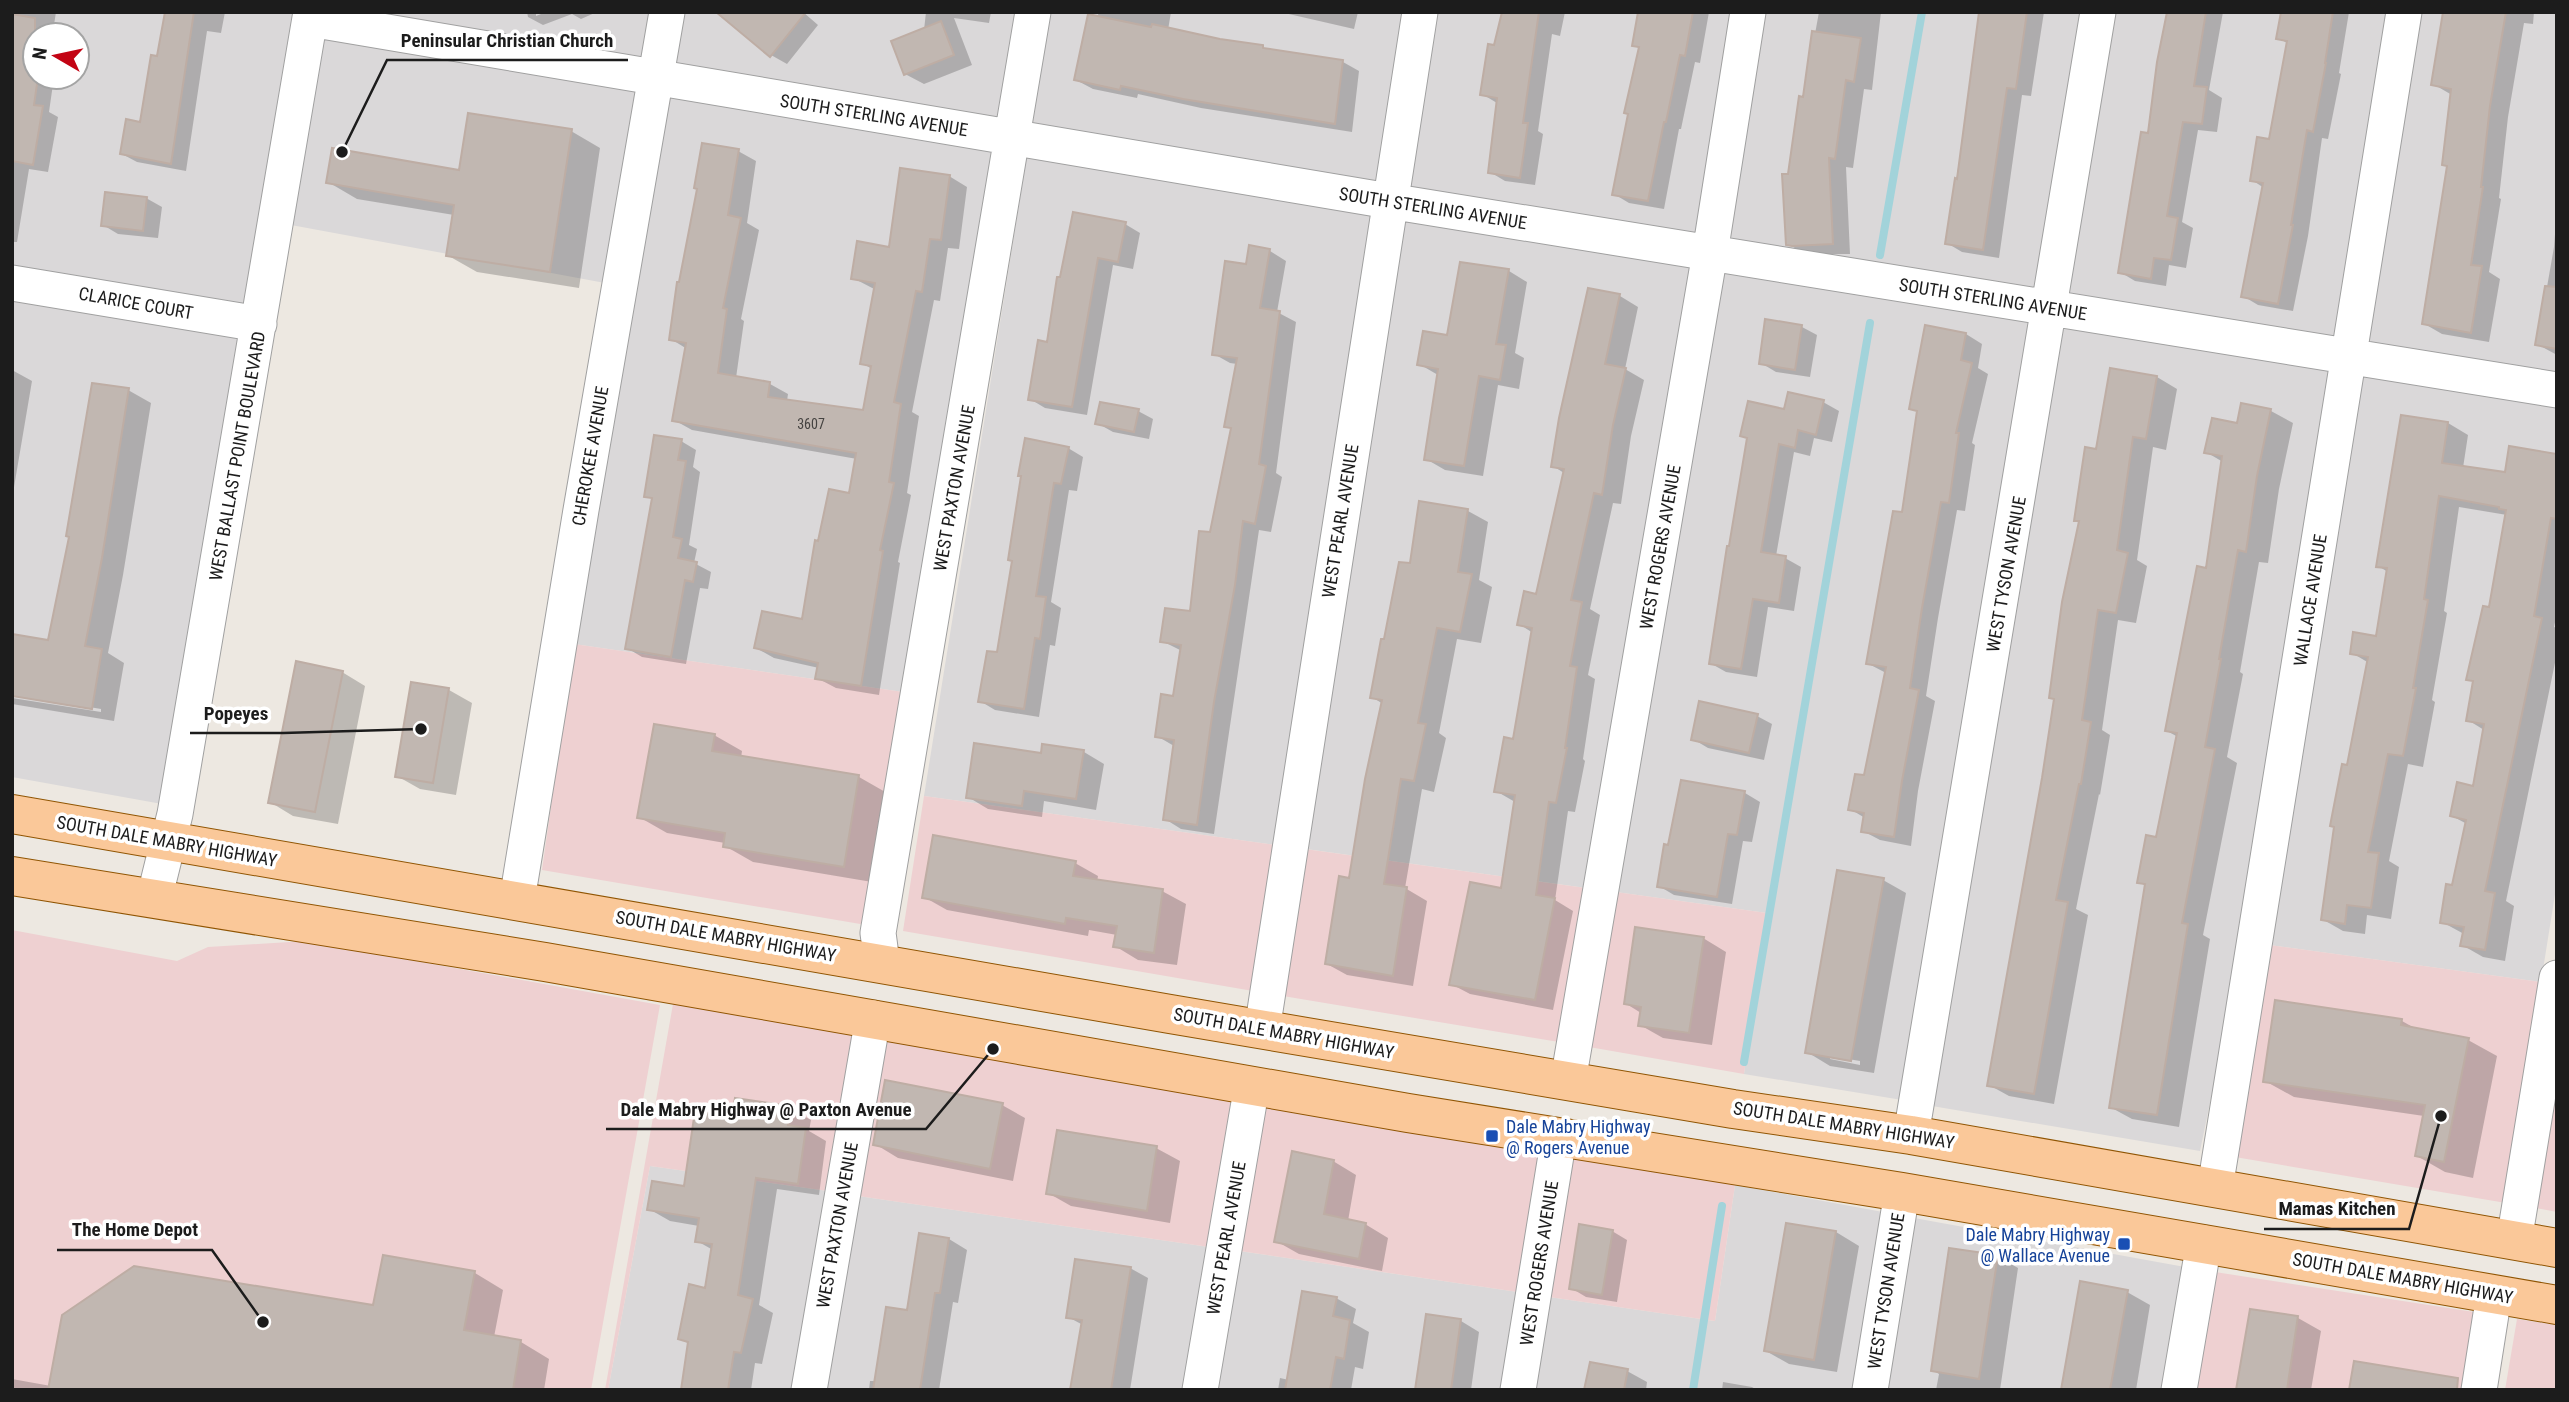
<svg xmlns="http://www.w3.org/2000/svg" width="2569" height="1402" font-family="'Roboto Condensed',sans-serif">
<rect width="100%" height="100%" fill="#ede8e1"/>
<path fill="#dad8d9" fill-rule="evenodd" d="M12 12H296L246 308 12 269ZM35 35H77V77H35Z
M350 12H651L643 63Z
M682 12H1018L1001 123 673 68Z
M1049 12H1405L1376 185 1031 128Z
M1436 12H1732L1697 238 1407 190Z
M1764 12H2082L2037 293 1727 242Z
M2113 12H2388L2336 340 2068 297Z
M2419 12H2557V376L2367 345Z
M323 35 639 90 605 283 291 225Z
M669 95 997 150 910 693 574 644Z
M1027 155 1372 212 1275 845 924 796Z
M1402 217 1693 264 1586 888 1306 849Z
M1723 269 2033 320 1902 1100 1744 1074 1767 913 1616 892Z
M12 297 242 335 162 804 12 777Z
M2063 324 2332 367 2224 1035 2200 1151 1932 1106Z
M2362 372 2557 404V882L2541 982 2269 945Z
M650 1166 828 1191 794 1390H608Z
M1735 1185 1883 1212 1854 1390H1534L1549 1297 1715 1321Z
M858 1196 1209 1247 1184 1390H825Z
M1914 1218 2185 1267 2164 1390H1886Z
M1239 1251 1518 1292 1503 1390H1216Z"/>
<path fill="#eed0d1" d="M574 644 910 693 872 926 542 870Z
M924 796 1275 845 1253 991 903 931Z
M1305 849 1586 888 1559 1042 1283 996Z
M1616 892 1767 913 1744 1074 1589 1047Z
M12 930 177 961 208 947 305 941 660 1005 591 1390H12Z
M2269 945 2541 982 2506 1203 2235 1157Z
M673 1004 855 1029 828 1191 650 1166 608 1390H605Z
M885 1034 1235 1096 1209 1247 858 1196Z
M2557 1077V1212L2536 1208Z
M1266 1101 1541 1150 1518 1292 1240 1251Z
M1572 1156 1735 1185 1715 1321 1549 1297Z
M2215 1272 2487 1314 2473 1390H2195Z
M2517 1319 2557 1325V1390H2505Z"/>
<path fill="#0003" fill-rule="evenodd" d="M12 12H56L54 25 61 30 60 35H35V77H54L49 112 58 117 48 172 29 169 17 242H12Z
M166 12H225L221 33 207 31 186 171 137 162 122 154 142 124 159 58Z
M527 12H536V16L546 12H597L581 19 572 14 543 25 528 17Z
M803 12 818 25 787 64 771 55 731 23Z
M926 12H991L989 23 954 18 972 65 924 84 905 74 924 30Z
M1099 12H1171L1168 30 1220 41 1263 47 1270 51 1343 62 1359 71 1352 132 1201 108 1138 94 1137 98 1093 89 1076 80Z
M1280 12H1358L1354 29Z
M1504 12H1565L1560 36 1552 34 1538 131 1543 134 1535 185 1505 181 1490 172 1497 103 1482 94Z
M1640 12H1709L1700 63 1695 62 1681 129H1679L1664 209 1629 203 1614 194 1640 49 1634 45Z
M1819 12H1881L1872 90 1864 89 1853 168 1846 167 1850 254H1805L1788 244 1789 176Z
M1981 12H2044L2031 96 2022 95 1999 258 1962 252 1947 243Z
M2168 12H2223L2209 90 2222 98 2217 132 2198 130 2182 222 2193 228 2186 268 2169 265 2166 286 2135 281 2120 272 2149 135Z
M2283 12H2349L2339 73 2341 74 2328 139 2322 138 2308 236 2293 311 2258 305 2243 296 2264 188 2252 180 2270 141 2289 44 2278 38Z
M2475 12H2534L2533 24 2524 23 2508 117 2499 198 2501 199 2489 272 2500 279 2489 342 2442 334 2423 323 2449 168 2444 165 2452 95 2433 84Z
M571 131 600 148 579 288 477 272 447 255 454 215 357 199 328 182 460 172Z
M738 151 756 161 747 223 759 230 741 319 744 321 736 378 770 384 788 394 787 401 865 412 872 369 862 363 876 290 853 278 891 249 949 176 967 187 959 249 948 248 940 301 934 300 912 412 919 416 907 493 911 495 898 562 900 563 879 695 836 688 817 678 819 668 774 658 756 648 804 621 819 543 851 496 857 459 692 430 674 420 687 349 671 339Z
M146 198 162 207 158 238 118 234 103 225Z
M2557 208V355L2537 344 2554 247Z
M1125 224 1140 233 1133 269 1113 265 1087 415 1045 408 1030 399 1048 344 1059 279Z
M1270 251 1286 261 1277 312 1296 322 1276 473 1282 477 1271 532 1259 530 1214 834 1181 829 1165 819 1174 746 1157 736 1175 698 1182 651 1162 641 1191 613 1212 534 1233 430 1226 426 1237 364 1230 363 1214 354 1247 266Z
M1461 264 1509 271 1527 282 1515 353 1524 358 1519 389 1498 385 1483 476 1445 470 1426 459 1438 375 1419 364 1448 337Z
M1589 290 1620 296 1638 307 1625 369 1644 380 1631 436 1621 504 1613 503 1590 609 1600 615 1588 675 1595 679 1583 759 1585 761 1575 812 1568 811 1555 900 1573 911 1553 1010 1470 994 1451 984 1502 890 1515 802 1496 791 1514 741 1533 633 1519 624 1538 596 1564 473 1553 466Z
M1802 327 1817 335 1810 377 1776 372 1761 363Z
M1927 327 1966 334 1982 344 1978 368 1988 374 1972 443 1975 445 1965 511 1957 510 1938 618 1926 696 1935 701 1918 791 1911 846 1880 840 1863 831 1865 818 1850 809 1866 777 1886 673 1867 663 1904 514 1918 412 1911 408Z
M12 370 32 381 12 499Z
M2112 370 2157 377 2177 389 2166 450 2153 447 2137 560 2147 566 2136 623 2118 620 2102 730 2110 735 2100 795 2099 794 2076 909 2088 915 2054 1104 2009 1096 1989 1085 2044 778 2080 522 2076 520 2098 451Z
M128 390 151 403 123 575 108 653 124 663 114 721 12 704V698L101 712V709L12 694 49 642Z
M1823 402 1839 411 1832 442 1814 438 1810 456 1794 452 1776 556 1785 558 1801 567 1794 611 1768 607 1757 677 1726 672 1710 663 1785 411Z
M1138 411 1153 419 1149 439 1113 432 1097 423Z
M2271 411 2293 423 2279 489 2268 563 2259 562 2240 672 2243 674 2227 757 2237 763 2203 935 2210 939 2179 1127 2132 1119 2110 1107 2146 886 2139 882 2158 839 2178 737 2167 731 2207 570 2223 462 2206 452 2238 425Z
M2448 423 2468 435 2463 468 2506 474 2557 455V613L2554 627 2557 628V653L2506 901 2514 906 2505 961 2483 957 2462 945 2464 934 2442 922 2454 887 2467 824 2452 816 2475 788 2484 730 2468 720 2475 683 2468 679 2490 609 2507 515 2459 507 2444 611 2447 613 2432 700 2435 702 2423 767 2408 764 2389 861 2399 867 2391 919 2367 915 2365 934 2343 931 2322 919 2369 663 2352 653 2377 638 2388 572 2378 566Z
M681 441 696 450 693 467 700 472 689 545 697 549 694 563 711 572 708 589 700 588 686 664 642 657 627 648 654 500 646 496Z
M1068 448 1083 457 1077 491 1069 490 1051 602 1061 608 1055 646 1050 645 1039 717 995 710 980 701 998 654 1013 561 1023 476Z
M1468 511 1488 522 1479 580 1492 587 1481 643 1457 639 1439 733 1446 738 1434 792 1422 789 1405 888 1427 901 1413 986 1347 975 1327 964 1351 880 1383 704 1372 697 1386 641 1412 565Z
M342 672 365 686 338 824 293 816 270 802Z
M449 690 472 703 456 795 420 789 397 776Z
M1757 716 1772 724 1764 760 1708 748 1693 739Z
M714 735 742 751 741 758 859 777 887 793 872 882 753 862 725 846V843L667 833 639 817Z
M1084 752 1104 764 1096 810 1044 801 1042 817 988 809 968 797 1043 755Z
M1682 782 1745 793 1760 802 1752 842 1743 841 1732 904 1674 895 1659 886Z
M1075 863 1098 876 1097 882 1162 891 1186 904 1177 965 1138 960 1115 946 1117 935 1089 930 1088 936 947 910 924 897Z
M1883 880 1906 893 1874 1073 1830 1066 1807 1052ZM1830 1056 1860 1061V1065L1830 1059Z
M1703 938 1726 952 1712 1045 1663 1038 1640 1025 1641 1013 1625 1003Z
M2402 1021 2418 1030 2468 1040 2497 1056 2473 1178 2445 1172 2417 1156 2424 1116 2294 1097 2265 1081Z
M1002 1105 1025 1118 1013 1181 898 1158 875 1144Z
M789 1108 811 1120 809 1131 826 1141 819 1195 777 1189 759 1305 773 1313 762 1364 755 1363 751 1390H683L690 1344 680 1339 707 1290 713 1250 697 1241 699 1226 670 1221 649 1209 686 1188 733 1119Z
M1156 1148 1180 1161 1170 1223 1071 1206 1048 1193Z
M1333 1161 1356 1175 1348 1221 1365 1224 1388 1238 1382 1271 1299 1254 1276 1241Z
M1612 1231 1627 1240 1617 1302 1586 1297 1571 1288Z
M1836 1232 1859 1246 1837 1372 1789 1364 1766 1351Z
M949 1239 967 1250 958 1303 953 1302 939 1390H869L870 1381H876L908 1312Z
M1997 1256 2018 1268 2000 1390H1936L1939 1374 1933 1370Z
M385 1257 475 1273 503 1290 494 1337 521 1342 549 1359 544 1390H12V1379L51 1386 374 1307Z
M1130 1268 1148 1278 1130 1390H1071L1083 1325 1068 1317Z
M2127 1292 2150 1305 2136 1390H2063Z
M1336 1298 1356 1309 1353 1323 1369 1332 1363 1369 1355 1367 1351 1390H1278L1280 1378 1289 1380Z
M2298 1318 2321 1331 2311 1390H2238Z
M1461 1321 1479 1332 1471 1390H1417Z
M1627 1371 1647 1382 1646 1390H1586Z
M1723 1382 1752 1387 1757 1390H1722Z"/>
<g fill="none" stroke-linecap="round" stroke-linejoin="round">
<path stroke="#a2d3da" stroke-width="8" d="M1880 255 1922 12
M1744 1062 1870 323
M1693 1390 1722 1206"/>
</g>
<path fill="#c1b7b1" stroke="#beada4" stroke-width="2" d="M165 12H194L171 164 120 154 126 119 140 122 151 55 157 56Z
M716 12H806L770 57Z
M1502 12H1539L1523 123H1528L1520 178 1488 173 1497 98 1480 95 1488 44 1494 45Z
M1638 12H1693L1685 56 1680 55 1666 122H1664L1648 201 1612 195 1628 114 1624 113 1639 47 1632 46Z
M1979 12H2027L2016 89 2007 88 1983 250 1945 244 1955 178 1957 179Z
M2167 12H2206L2194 86 2207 87 2202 124 2183 122 2167 216 2178 218 2171 260 2154 258 2151 279 2118 273 2141 132 2148 133 2157 62Z
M2281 12H2333L2325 63H2326L2313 132 2307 130 2291 225H2293L2278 304 2241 297 2263 183 2250 181 2257 137 2269 139 2287 41 2276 39Z
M2443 12H2506L2490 106 2481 187H2483L2471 265 2482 266 2471 333 2422 324 2447 166 2442 165 2451 89 2431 85Z
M12 14 35 18V77H38L34 105 43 106 33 165 12 161Z
M1088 14 1151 27 1152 24 1220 39 1263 45V48L1343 60 1335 124 1183 99 1121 86 1120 90 1074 80Z
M941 21 954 55 904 75 891 41Z
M1812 31 1861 38 1854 82 1846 80 1835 159 1829 158 1833 244 1792 246 1786 245 1782 174H1788L1799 96 1803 97Z
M468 113 572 129 550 272 446 256 454 205 326 183 332 148 459 170Z
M702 143 739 149 728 215 741 218 723 308 727 309 718 373 770 382 768 397 863 410 871 366 860 364 875 283 851 279 857 241 889 247 900 168 950 175 941 240 930 239 922 292 916 291 894 402 901 404 889 482 894 483 880 550 883 551 861 686 815 679 818 663 754 648 762 611 802 619 815 540 818 541 829 489 849 493 856 453 672 421 686 343 669 340 677 282H679L697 189 694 188Z
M105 192 147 197 143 231 101 226Z
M1073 212 1126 222 1118 262 1098 258 1072 407 1028 400 1038 340 1047 342 1057 277H1060Z
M1249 245 1270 249 1260 308 1280 311 1259 464 1266 466 1255 524 1243 521 1235 585 1214 702 1197 825 1163 820 1174 740 1155 737 1161 694 1173 696 1181 645 1160 642 1165 608 1190 611 1199 531 1210 532 1231 428 1224 427 1237 358 1212 355 1225 261 1246 264Z
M1460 262 1509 269 1496 344 1506 345 1500 380 1479 376 1464 466 1424 460 1438 369 1417 365 1423 331 1447 335Z
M2545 286 2557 287V349L2535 345Z
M1588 288 1620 294 1605 364 1626 368 1613 425 1602 495 1594 493 1571 600 1582 602 1570 666 1577 667 1565 748H1567L1556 803 1549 802 1536 895 1555 898 1535 1000 1449 985 1470 882 1501 888 1515 795 1494 792 1504 737 1513 739 1532 628 1517 625 1524 591 1536 594 1564 469 1551 467 1559 418Z
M1765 319 1802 325 1795 370 1759 364Z
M1925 325 1966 333 1961 360 1972 363 1956 433H1959L1949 503 1941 502 1922 608 1910 688 1919 690 1902 781 1894 837 1861 832 1864 813 1848 810 1855 774 1864 775 1886 667 1866 664 1893 511 1902 512 1917 411 1909 409Z
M2110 368 2157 376 2146 439 2133 437 2117 550 2128 553 2116 613 2098 610 2082 720 2091 722 2081 784H2079L2056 900 2068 902 2034 1094 1987 1086 2042 778 2054 699 2049 698 2062 602 2079 521H2074L2085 447 2096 449Z
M92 383 129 388 102 558 85 646 102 649 92 709 12 696V634L48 640 69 537 66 536Z
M1788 392 1824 400 1816 435 1798 430 1795 448 1779 444 1761 552 1786 556 1779 603 1753 599 1741 669 1709 664 1727 546H1729L1747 438 1740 436 1748 401 1784 409Z
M1100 402 1139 409 1134 432 1095 424Z
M2241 403 2271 409 2257 476 2246 552 2238 550 2219 659H2221L2205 747 2215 749 2182 923 2188 924 2157 1115 2109 1108 2145 884 2137 883 2146 835 2156 837 2177 733 2165 731 2197 566 2206 568 2222 456 2204 453 2212 418 2237 423Z
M2401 415 2448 422 2442 463 2505 472 2509 446 2557 454V519L2551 518 2534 616 2542 618 2485 891 2495 893 2485 950 2460 946 2464 927 2440 923 2446 884 2452 885 2466 820 2450 816 2457 782 2473 786 2484 724 2466 721 2473 681 2466 680 2483 606 2489 607 2506 510 2499 509V507L2439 496 2424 599 2428 600 2413 688H2416L2403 756 2388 754 2368 852 2379 853 2371 908 2347 905 2345 924 2321 920 2334 827 2330 826 2342 764 2347 765 2368 657 2350 654 2353 632 2376 636 2387 568 2376 567Z
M654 435 682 439 678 460 686 461 673 537 682 539 678 558 697 562 693 582 685 580 671 657 625 649 652 498 644 497Z
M1025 438 1069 447 1061 484 1054 483 1036 596 1046 597 1040 639 1035 638 1024 709 978 702 987 651 997 652 1012 561 1008 560 1021 476H1018Z
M1419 501 1468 509 1458 572 1472 574 1460 632 1437 628 1418 723 1426 724 1414 781 1401 779 1384 884 1407 887 1393 976 1325 964 1339 876 1349 878 1365 779 1382 700 1370 698 1381 639H1384L1399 562 1410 563Z
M296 661 343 671 315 812 268 803Z
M411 682 449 688 433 783 395 777Z
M1699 701 1758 714 1749 753 1691 740Z
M654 724 715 734 712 751 859 775 844 867 723 847 725 833 637 818Z
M974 743 1041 753 1042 744 1084 750 1076 799 1024 791 1022 806 966 798Z
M1681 780 1745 791 1737 835 1728 834 1717 897 1657 887 1664 844 1668 845Z
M933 835 1076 861 1073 876 1163 889 1154 953 1113 947 1117 926 1066 918 1065 924 922 898Z
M1837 870 1884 878 1851 1061 1805 1053Z
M1635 927 1704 937 1689 1033 1638 1026 1641 1007 1624 1004Z
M2275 1000 2402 1019 2401 1025 2469 1038 2444 1162 2415 1156 2425 1105 2263 1082Z
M885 1080 1003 1103 990 1169 873 1145Z
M735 1098 790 1106 788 1125 806 1128 798 1184 756 1178 738 1295 753 1299 741 1353 734 1352 728 1390H681L688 1342 678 1339 689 1284 705 1288 712 1244 695 1242 699 1218 647 1210 652 1181 684 1186 695 1111 732 1117Z
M1057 1130 1157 1146 1147 1211 1046 1194Z
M1292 1151 1334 1160 1324 1214 1366 1223 1359 1259 1274 1242Z
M1786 1223 1836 1231 1814 1360 1764 1351Z
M1579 1224 1613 1230 1602 1295 1569 1289Z
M919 1233 949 1238 940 1293H935L920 1390H873L886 1307 907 1310Z
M1949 1248 1998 1255 1979 1379 1931 1371Z
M383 1255 475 1271 464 1330 521 1340 513 1390H48L62 1315 134 1266 373 1305Z
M1075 1259 1131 1267 1111 1390H1070L1082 1320 1066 1318Z
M2080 1281 2128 1290 2110 1390H2061Z
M1302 1291 1337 1297 1333 1316 1350 1320 1344 1359 1336 1357 1330 1390H1285Z
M2250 1309 2298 1316 2287 1390H2236Z
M1426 1314 1461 1319 1451 1390H1415Z
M2354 1361 2458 1378 2457 1390H2349Z
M1590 1362 1628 1369 1624 1390H1584Z"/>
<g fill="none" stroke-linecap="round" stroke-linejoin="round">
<g stroke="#a0a0a0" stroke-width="37">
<path id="minor" d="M310 19 1389 201 2557 390
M12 283 259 324
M154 899 175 814 311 12
M517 900 581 510 667 12
M882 963 878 933 1033 12
M1262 1030 1420 12
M1568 1081 1710 253 1748 12
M1911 1135 2098 12
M2215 1188 2404 12
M2514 1241 2557 978
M809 1390 873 1018
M1200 1390 1252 1085
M1518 1390 1559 1137
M1870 1390 1902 1192
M2179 1390 2204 1243
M2479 1390 2494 1295"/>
</g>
<g stroke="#905503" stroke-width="40">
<path id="major" d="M12 814 1170 1014 1733 1109 1911 1135 2557 1248
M12 876 545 962 1408 1113 1902 1192 2557 1305"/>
</g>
<use href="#minor" stroke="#fff" stroke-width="35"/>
<use href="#major" stroke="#fac899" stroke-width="38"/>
</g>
<g fill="#1a4fb4" stroke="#fff" stroke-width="2.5">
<rect x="1485" y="1129" width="14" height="14" rx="3.5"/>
<rect x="2117" y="1237" width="14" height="14" rx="3.5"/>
</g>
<g text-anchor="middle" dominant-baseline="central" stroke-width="7" stroke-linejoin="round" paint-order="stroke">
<g font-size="14" fill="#454341">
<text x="811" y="424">3607</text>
</g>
<g font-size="18" fill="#1c1c1c" stroke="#fff">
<text transform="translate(874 115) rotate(9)">SOUTH STERLING AVENUE</text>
<text transform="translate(1433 208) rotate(9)">SOUTH STERLING AVENUE</text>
<text transform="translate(1993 299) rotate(9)">SOUTH STERLING AVENUE</text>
<text transform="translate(136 303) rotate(10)">CLARICE COURT</text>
<text transform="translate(237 456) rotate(-80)">WEST BALLAST POINT BOULEVARD</text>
<text transform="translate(590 456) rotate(-80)">CHEROKEE AVENUE</text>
<text transform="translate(954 488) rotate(-80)">WEST PAXTON AVENUE</text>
<text transform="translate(1340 521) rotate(-81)">WEST PEARL AVENUE</text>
<text transform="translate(1660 547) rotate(-80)">WEST ROGERS AVENUE</text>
<text transform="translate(2006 574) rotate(-80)">WEST TYSON AVENUE</text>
<text transform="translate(2310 600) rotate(-81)">WALLACE AVENUE</text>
<text transform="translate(167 841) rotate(10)">SOUTH DALE MABRY HIGHWAY</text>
<text transform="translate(726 936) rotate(10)">SOUTH DALE MABRY HIGHWAY</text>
<text transform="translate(1284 1033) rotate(10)">SOUTH DALE MABRY HIGHWAY</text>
<text transform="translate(1844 1125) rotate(9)">SOUTH DALE MABRY HIGHWAY</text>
<text transform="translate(837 1225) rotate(-80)">WEST PAXTON AVENUE</text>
<text transform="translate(1226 1238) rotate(-80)">WEST PEARL AVENUE</text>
<text transform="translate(1539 1263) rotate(-81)">WEST ROGERS AVENUE</text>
<text transform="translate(2403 1278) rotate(10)">SOUTH DALE MABRY HIGHWAY</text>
<text transform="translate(1886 1291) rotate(-81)">WEST TYSON AVENUE</text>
</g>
<g font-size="18" fill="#164399" stroke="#fff" text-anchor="start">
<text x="1506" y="1126">Dale Mabry Highway<tspan x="1506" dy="21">@ Rogers Avenue</tspan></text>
<text x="2110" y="1234" text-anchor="end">Dale Mabry Highway<tspan x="2110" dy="21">@ Wallace Avenue</tspan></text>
</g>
</g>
<path fill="none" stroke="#1c1c1c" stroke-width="2.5" d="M342 152L387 60H628M421 729L283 733H190M993 1049L926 1129H606M2441 1116L2409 1229H2264M263 1322L212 1250H57"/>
<g fill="#1c1c1c" stroke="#fff" stroke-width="2.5">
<circle cx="342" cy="152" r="7"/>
<circle cx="421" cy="729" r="7"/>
<circle cx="993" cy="1049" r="7"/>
<circle cx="2441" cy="1116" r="7"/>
<circle cx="263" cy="1322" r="7"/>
</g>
<g font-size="19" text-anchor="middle" font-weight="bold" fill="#1c1c1c" stroke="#fff" stroke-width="7" stroke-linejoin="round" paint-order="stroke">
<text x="507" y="47">Peninsular Christian Church</text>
<text x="236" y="720">Popeyes</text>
<text x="766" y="1116">Dale Mabry Highway @ Paxton Avenue</text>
<text x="2337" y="1215">Mamas Kitchen</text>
<text x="135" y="1236">The Home Depot</text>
</g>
<rect width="2569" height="1402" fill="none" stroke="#1c1c1c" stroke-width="28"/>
<g transform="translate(56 56) rotate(279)"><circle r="33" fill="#ffffff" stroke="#a4a4a4" stroke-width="2"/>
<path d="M0-5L12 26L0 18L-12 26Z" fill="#c30414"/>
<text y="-10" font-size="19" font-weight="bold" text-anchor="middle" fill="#1c1c1c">N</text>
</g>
</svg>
